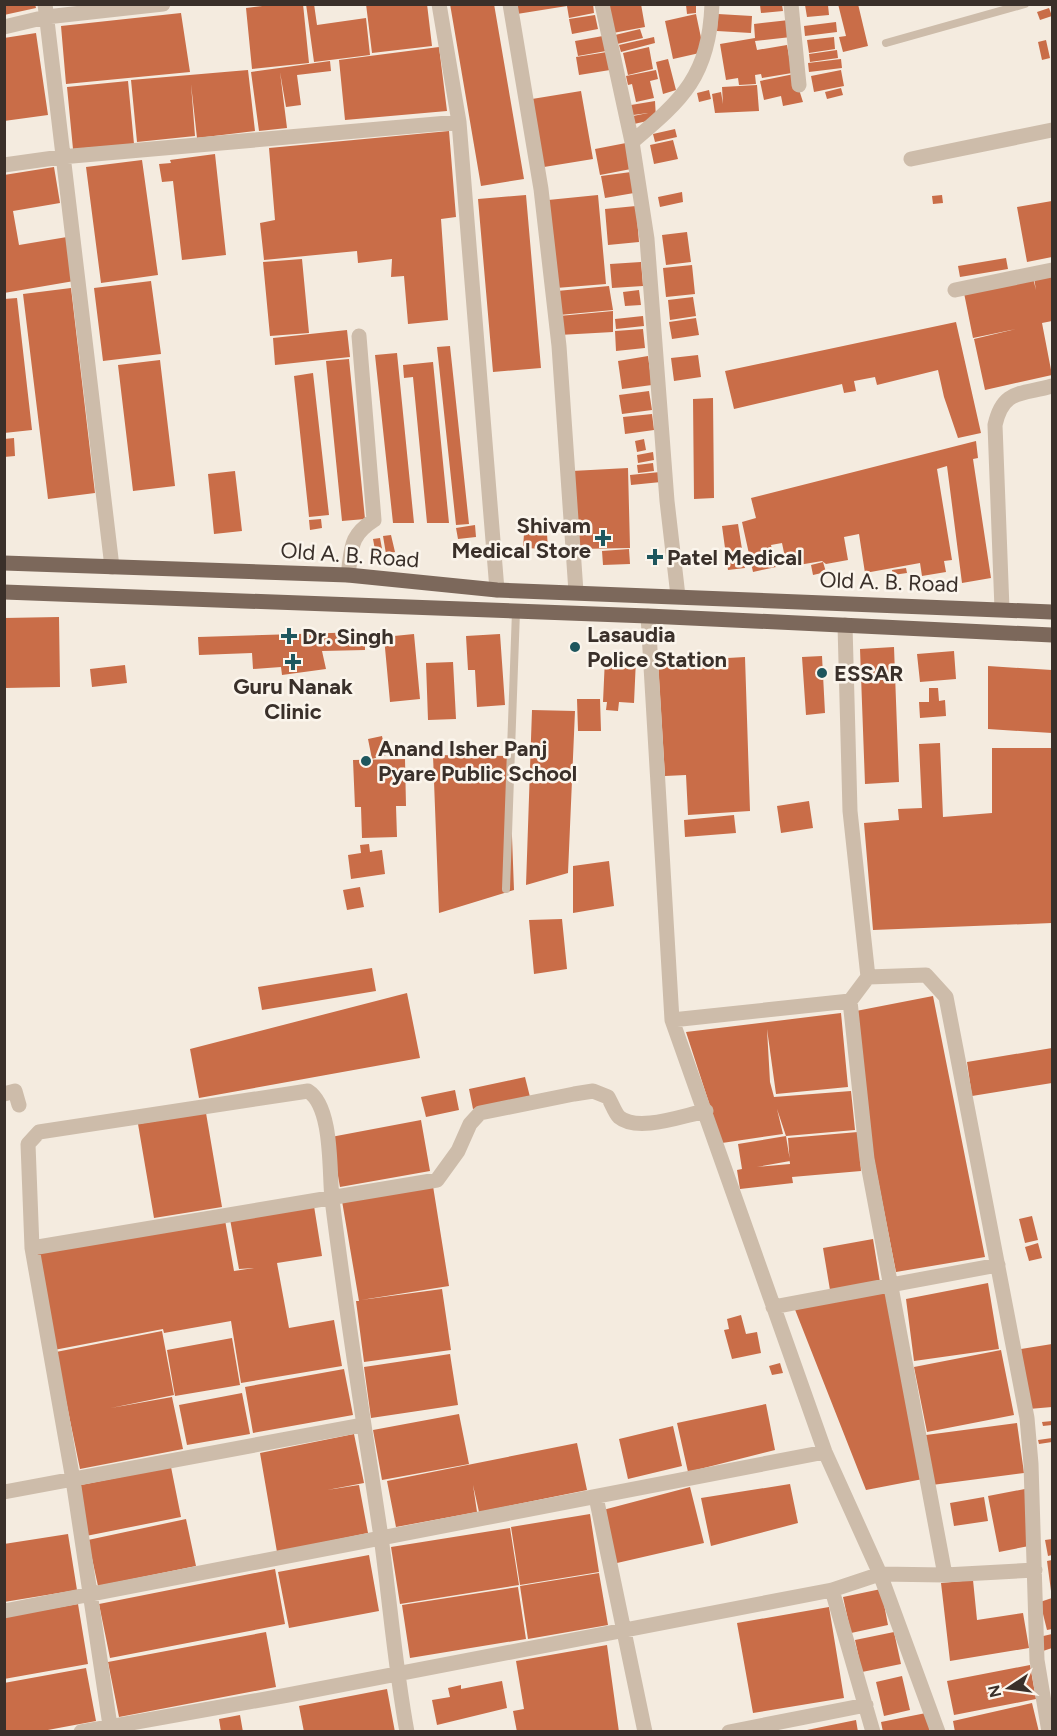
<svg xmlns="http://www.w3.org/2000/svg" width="1057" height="1736" font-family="Figtree,sans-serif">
<rect width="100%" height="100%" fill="#f4ebdf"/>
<path fill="#c96d48" d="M4 4H35L36 8 4 15Z
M279 4H303L309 63 252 69 246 8Z
M306 4H314L317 25 366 18 370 55 314 62Z
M366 4H427L432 46 372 53Z
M450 4H494L524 179 481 186Z
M515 4H593L594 13 569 18 567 6 517 14Z
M609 4H641L645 27 613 33Z
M696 4V13L687 14 686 5Z
M838 4H858L868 46 843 52 839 37 846 36Z
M760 5H782L783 11 761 13Z
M805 5H828L829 15 807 17Z
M1049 8 1052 16 1040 20 1037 12Z
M181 13 190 72 66 84 61 26Z
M696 14 704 52 673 59 665 21Z
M718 14 752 16 751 33 717 31Z
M595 15 598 29 572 34 569 19Z
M789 20 791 37 755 41 757 50 787 45 792 73 762 78 761 74 755 75 756 84 739 85 738 78 726 80 720 44 755 38 754 24Z
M836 22 837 32 805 36 804 26Z
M640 29 643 38 617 44 615 35Z
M36 33 48 115 4 121V38Z
M603 36 606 51 578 56 575 41Z
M654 37 655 43 621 52 619 45Z
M834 37 835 49 809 53 807 40Z
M1046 40 1050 58 1042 60 1038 42Z
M439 47 447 111 345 120 339 60Z
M649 47 653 69 628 75 623 53Z
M837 50 838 58 810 62 809 54Z
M607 52 610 70 579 75 576 57Z
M668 59 676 90 663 94 656 62Z
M841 59 842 68 809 72 808 63Z
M330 61 331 71 297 75 301 105 286 107 280 72 287 128 259 131 251 72Z
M248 70 255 131 197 138 191 84 195 136 137 142 131 80Z
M656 70 658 79 650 81 654 98 636 102 632 84 628 85 626 76Z
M841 70 844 86 814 92 811 76Z
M794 74 803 102 783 106 781 96 764 100 760 81Z
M128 81 134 144 73 149 67 87Z
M757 85 759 111 715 113 712 94 721 92 723 104 722 87Z
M841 88 843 95 827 99 825 92Z
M709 90 711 99 699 102 697 93Z
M581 91 593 159 544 167 532 99Z
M655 101 656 119 634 124 633 116 648 113 633 115 631 105Z
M675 129 677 137 655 142 653 134Z
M449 131 456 217 441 219 448 320 408 324 404 276 391 277 392 259 358 263 357 251 264 260 260 223 275 220 269 148Z
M673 140 678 159 654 164 650 145Z
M626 143 631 169 600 175 595 149Z
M215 154 226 255 182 260 173 181 162 182 159 164 171 163 170 160Z
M142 160 158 275 101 283 86 167Z
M54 167 60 203 13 211 19 245 67 237 74 281 4 293V175Z
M631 172 634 193 605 198 601 176Z
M682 192 683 202 660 207 658 197Z
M526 195 541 368 493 372 478 199Z
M598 195 606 284 556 288 548 200Z
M942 195 943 203 933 204 932 196Z
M1052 201V257L1027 262 1017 207Z
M636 206 639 242 608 245 605 209Z
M687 232 691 262 666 265 662 235Z
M1006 258 1008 269 960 277 958 266Z
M302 259 309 333 270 336 263 262Z
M641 262 643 286 612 288 610 264Z
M692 265 695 294 666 297 663 268Z
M1052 275V321L1042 323 1052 375 985 390 974 339 1016 329 973 338 964 293 1033 278 1036 290 1034 278Z
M151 281 161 354 103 361 94 288Z
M609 286 613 310 559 315 557 291Z
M71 288 95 493 48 499 23 294Z
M639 290 641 305 625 306 623 292Z
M693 297 696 316 670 320 668 300Z
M17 298 32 430 4 433V299Z
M613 311V332L559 335V316Z
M643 316 644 326 616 329 615 319Z
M696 318 699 335 672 339 669 322Z
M956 322 981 433 958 438 944 397 938 370 877 385 875 377 854 381 856 391 844 393 842 384 734 409 725 371Z
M643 329 645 348 616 351 615 331Z
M347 330 350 357 275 365 273 338Z
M450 346 469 524 456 525 437 347Z
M397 353 414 523H393L375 355Z
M698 355 701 377 674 381 671 358Z
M648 356 652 385 622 389 618 361Z
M349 359 365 519 342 521 326 361Z
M160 360 175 486 133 491 118 365Z
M433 362 449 523H427L413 377 404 378 403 365Z
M313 373 329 515 309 517 294 376Z
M649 391 652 410 622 414 619 395Z
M713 398 714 498 694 499 693 399Z
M652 414 654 430 625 434 623 417Z
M14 438 15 456 4 457V439Z
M644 439 646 450 637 452 635 441Z
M976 441 978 458 973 459 991 578 962 583 947 466 937 469 952 560 944 561 946 572 922 576 920 563 865 573 859 534 844 537 848 560 826 564 822 561 787 567 782 543 771 545 776 567 753 572 742 522 756 518 751 498Z
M653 452 654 460 638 463 637 455Z
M653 463 654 471 638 473 637 465Z
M628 468 630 548 578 549 572 471Z
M235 471 242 531 214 534 208 474Z
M660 472 661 482 631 485 630 475Z
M321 519 322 528 310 530 309 520Z
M738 524 745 568 728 570 722 526Z
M475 525 476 537 458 539 456 528Z
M524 534H547L548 549 523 548Z
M391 535 395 552 386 554 383 536Z
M380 538 383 554 376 555 373 539Z
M629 549 630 564 603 565 602 551Z
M823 562 826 572 813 575 811 565Z
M906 568 907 573 893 575 892 570Z
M59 617 60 687 4 688V618Z
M365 632V650L322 651 326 669 282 675 281 667 253 669 252 653 199 655 198 637Z
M414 634 420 699 390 702 384 637Z
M500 634 505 705 477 707 475 670H468L466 636Z
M894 647 899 782 865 784 860 649Z
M954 651 956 679 920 682 917 654Z
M822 656 825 713 806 715 802 657Z
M745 657 750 811 688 815 686 775 665 776 658 662Z
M605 658 636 659 634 703 619 702 618 711 606 710 607 702H603Z
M453 662 456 719 428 720 426 663Z
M125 665 127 683 92 687 90 669Z
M988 666 1052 670V733L988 729Z
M929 688H938L939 701 945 700 946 716 920 718 919 702H929Z
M577 699H600L601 731H578Z
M532 710 575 711 568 873 526 885Z
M382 736 386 755 372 759 368 739Z
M940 743 943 817 992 813V748H1052V923L873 930 864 823 899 820 898 809 922 808 919 744Z
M433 755 509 756 514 890 439 913Z
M405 759 406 806H396L397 837 362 838 361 807H355L353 760Z
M809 801 813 828 781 833 777 806Z
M734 815 736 833 685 837 684 820Z
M369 844 370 852 382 850 385 874 351 879 348 855 361 853 360 845Z
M609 861 614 906 573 913V866Z
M360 887 364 907 347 910 343 890Z
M562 919 567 969 534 974 529 920Z
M372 968 376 991 262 1010 258 987Z
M407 993 420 1058 199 1098 190 1049Z
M933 996 985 1257 896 1272 872 1149 856 1011Z
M841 1013 848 1087 776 1094 767 1029 770 1082 774 1097 851 1091 855 1130 786 1136 777 1109 783 1134 722 1143 686 1032Z
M1052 1048V1083L972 1096 967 1062Z
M525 1077 530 1097 473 1109 469 1089Z
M455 1090 459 1110 426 1117 421 1097Z
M206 1113 222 1207 154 1218 138 1124Z
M421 1120 430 1171 340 1187 331 1137Z
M858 1132 861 1171 792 1177 793 1183 740 1189 737 1170 742 1169 738 1144 786 1136 790 1161 757 1167 790 1164 788 1138Z
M433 1186 449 1286 361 1300 442 1289 451 1350 364 1362 356 1301H359L342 1201Z
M314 1206 322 1256 277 1263 289 1328 334 1320 342 1366 241 1383 231 1321 164 1333 163 1329 54 1350 37 1252 225 1220 234 1271 254 1268 239 1269 230 1219Z
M1032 1216 1038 1240 1025 1243 1019 1219Z
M873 1239 880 1282 830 1290 823 1248Z
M1038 1243 1042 1258 1029 1261 1025 1247Z
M988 1283 999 1349 914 1361 906 1299Z
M889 1290 923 1479 866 1490 794 1307Z
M741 1315 746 1334 757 1332 761 1353 732 1359 724 1330 729 1329 727 1319Z
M162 1331 174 1395 111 1408 172 1397 183 1449 80 1469 56 1352Z
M232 1338 240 1385 175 1396 167 1350Z
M1052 1344V1407L1029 1409 1021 1349Z
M1001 1350 1014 1415 927 1432 914 1367Z
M450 1354 458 1405 371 1418 364 1367Z
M780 1363 783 1373 772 1375 769 1366Z
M344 1369 353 1415 253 1433 245 1387Z
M242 1393 250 1434 187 1445 179 1405Z
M766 1404 775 1450 688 1472 677 1423Z
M459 1414 469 1464 382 1480 373 1430Z
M1052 1421V1425L1043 1426 1042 1422Z
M1017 1423 1024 1473 932 1485 926 1435Z
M673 1426 682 1466 628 1479 619 1439Z
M354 1434 364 1483 327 1490 359 1485 368 1533 277 1552 260 1453Z
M1052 1438V1442L1039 1444 1038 1440Z
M577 1443 587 1490 479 1512 473 1485 477 1512 396 1527 387 1481Z
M171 1467 181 1517 86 1536 76 1486Z
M790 1484 798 1523 711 1546 701 1498Z
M690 1487 704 1543 617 1563 603 1510Z
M1030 1488 1029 1546 999 1552 988 1496Z
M984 1497 988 1521 954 1526 950 1503Z
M590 1514 599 1572 520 1585 511 1527Z
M186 1519 196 1566 98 1586 88 1540Z
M510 1528 519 1585 400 1604 391 1547Z
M68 1534 77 1590 4 1602V1544Z
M1052 1539V1555L1048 1556 1045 1540Z
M369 1555 379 1611 289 1628 278 1572Z
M1052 1560V1591H1051L1047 1561Z
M275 1569 285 1624 110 1658 99 1604Z
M599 1573 608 1625 528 1639 520 1586Z
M973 1580 977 1620 1023 1613 1029 1648 950 1661 941 1583Z
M518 1587 526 1639 410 1658 402 1605Z
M881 1589 888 1625 851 1633 843 1597Z
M1052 1598V1629L1047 1630 1040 1602Z
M78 1604 88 1664 4 1679V1617Z
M829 1607 844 1698 753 1713 737 1623Z
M266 1632 276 1687 119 1717 108 1662Z
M894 1632 901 1664 862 1672 855 1640Z
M1052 1634V1648L1043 1651 1039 1637Z
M607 1645 619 1732H517L513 1711 524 1709 516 1661Z
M1030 1665 1036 1699 954 1715 947 1681Z
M86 1668 96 1721 37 1732H4V1683Z
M902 1676 910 1710 884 1716 876 1682Z
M502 1681 507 1708 437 1725 432 1700 450 1697 448 1688 461 1685V1689Z
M387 1689 395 1732H304L299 1706Z
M1032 1703 1039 1732H955L953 1721Z
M926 1713 930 1732H883L881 1722Z
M240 1715 243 1732H221L219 1719Z
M856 1720 858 1732H807V1730Z"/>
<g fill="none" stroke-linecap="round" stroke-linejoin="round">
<path stroke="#cdbcaa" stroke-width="8" d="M886 43 1025 4
M506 889 516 611"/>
<path stroke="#cdbcaa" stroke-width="15" d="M45 4 112 567
M439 4 459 122 497 590
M510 4 541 189 559 346 576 592
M602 4 632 142 647 239 667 501 678 596
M791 4 799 85
M4 27 46 17 163 4
M632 142C683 99 709 76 712 4
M911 159 1052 130
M4 165 61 157 459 122
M955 290 1052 270
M348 575C352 548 349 536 374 520L359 336
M1002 609 995 425C1003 389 1021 395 1052 386
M648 616 672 1020 825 1452 880 1574 938 1732
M845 625 850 811 868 977 850 1001 867 1159 945 1575
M868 977 926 975 946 997 1027 1418 1031 1464 1037 1660 1049 1732
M672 1020 850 1001
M4 1094 15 1091 19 1105
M32 1248 437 1180 458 1151 470 1124 480 1113 574 1094 593 1091 608 1097C611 1102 615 1113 619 1117 638 1133 684 1115 706 1111
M773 1307 998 1265
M4 1492 362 1425
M596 1497 645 1732
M832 1590 873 1732
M4 1611 825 1452
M81 1732 288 1695 832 1590 880 1574 945 1575 1035 1570
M111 1732 73 1480 32 1248 28 1144 39 1132 308 1091C333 1107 329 1171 332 1199 346 1312 364 1424 381 1537 390 1602 395 1667 407 1732
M729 1732 866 1705"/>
<path stroke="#7c685b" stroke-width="15" d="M4 563 348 575 497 590 1052 612
M4 592 648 616 1052 635"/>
</g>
<g fill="#1e565d" stroke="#fbf5ec" stroke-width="2">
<path d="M600 529h6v6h6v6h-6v6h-6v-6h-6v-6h6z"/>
<path d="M652 548h6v6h6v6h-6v6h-6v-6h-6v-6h6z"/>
<path d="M286 627h6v6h6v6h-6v6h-6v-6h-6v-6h6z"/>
<circle cx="575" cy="647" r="6"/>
<path d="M290 653h6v6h6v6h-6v6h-6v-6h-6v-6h6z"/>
<circle cx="822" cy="673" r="6"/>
<circle cx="366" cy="761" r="6"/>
</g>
<g text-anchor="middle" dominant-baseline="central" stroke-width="5" stroke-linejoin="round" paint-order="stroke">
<g font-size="22" font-weight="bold" fill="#3a302a" stroke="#fbf5ec" text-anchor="start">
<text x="591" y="525" text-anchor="end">Shivam<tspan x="591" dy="25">Medical Store</tspan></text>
<text x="667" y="557">Patel Medical</text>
<text x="587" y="634">Lasaudia<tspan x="587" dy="25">Police Station</tspan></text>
<text x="302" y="636">Dr. Singh</text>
<text x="834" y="673">ESSAR</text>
<text x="293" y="686" text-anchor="middle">Guru Nanak<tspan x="293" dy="25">Clinic</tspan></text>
<text x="378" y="748">Anand Isher Panj<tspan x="378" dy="25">Pyare Public School</tspan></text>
</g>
<g font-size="22" fill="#3a302a" stroke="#fbf5ec">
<text transform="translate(350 555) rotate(4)">Old A. B. Road</text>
<text transform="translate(889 582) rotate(2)">Old A. B. Road</text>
</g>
</g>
<rect width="1057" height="1736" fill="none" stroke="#3a302a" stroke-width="12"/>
<g transform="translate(1009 1688) rotate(257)" stroke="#fbf5ec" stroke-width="4.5" paint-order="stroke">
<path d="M0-4.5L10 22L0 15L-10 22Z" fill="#3a302a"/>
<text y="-9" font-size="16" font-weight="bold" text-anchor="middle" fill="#3a302a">N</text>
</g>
</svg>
